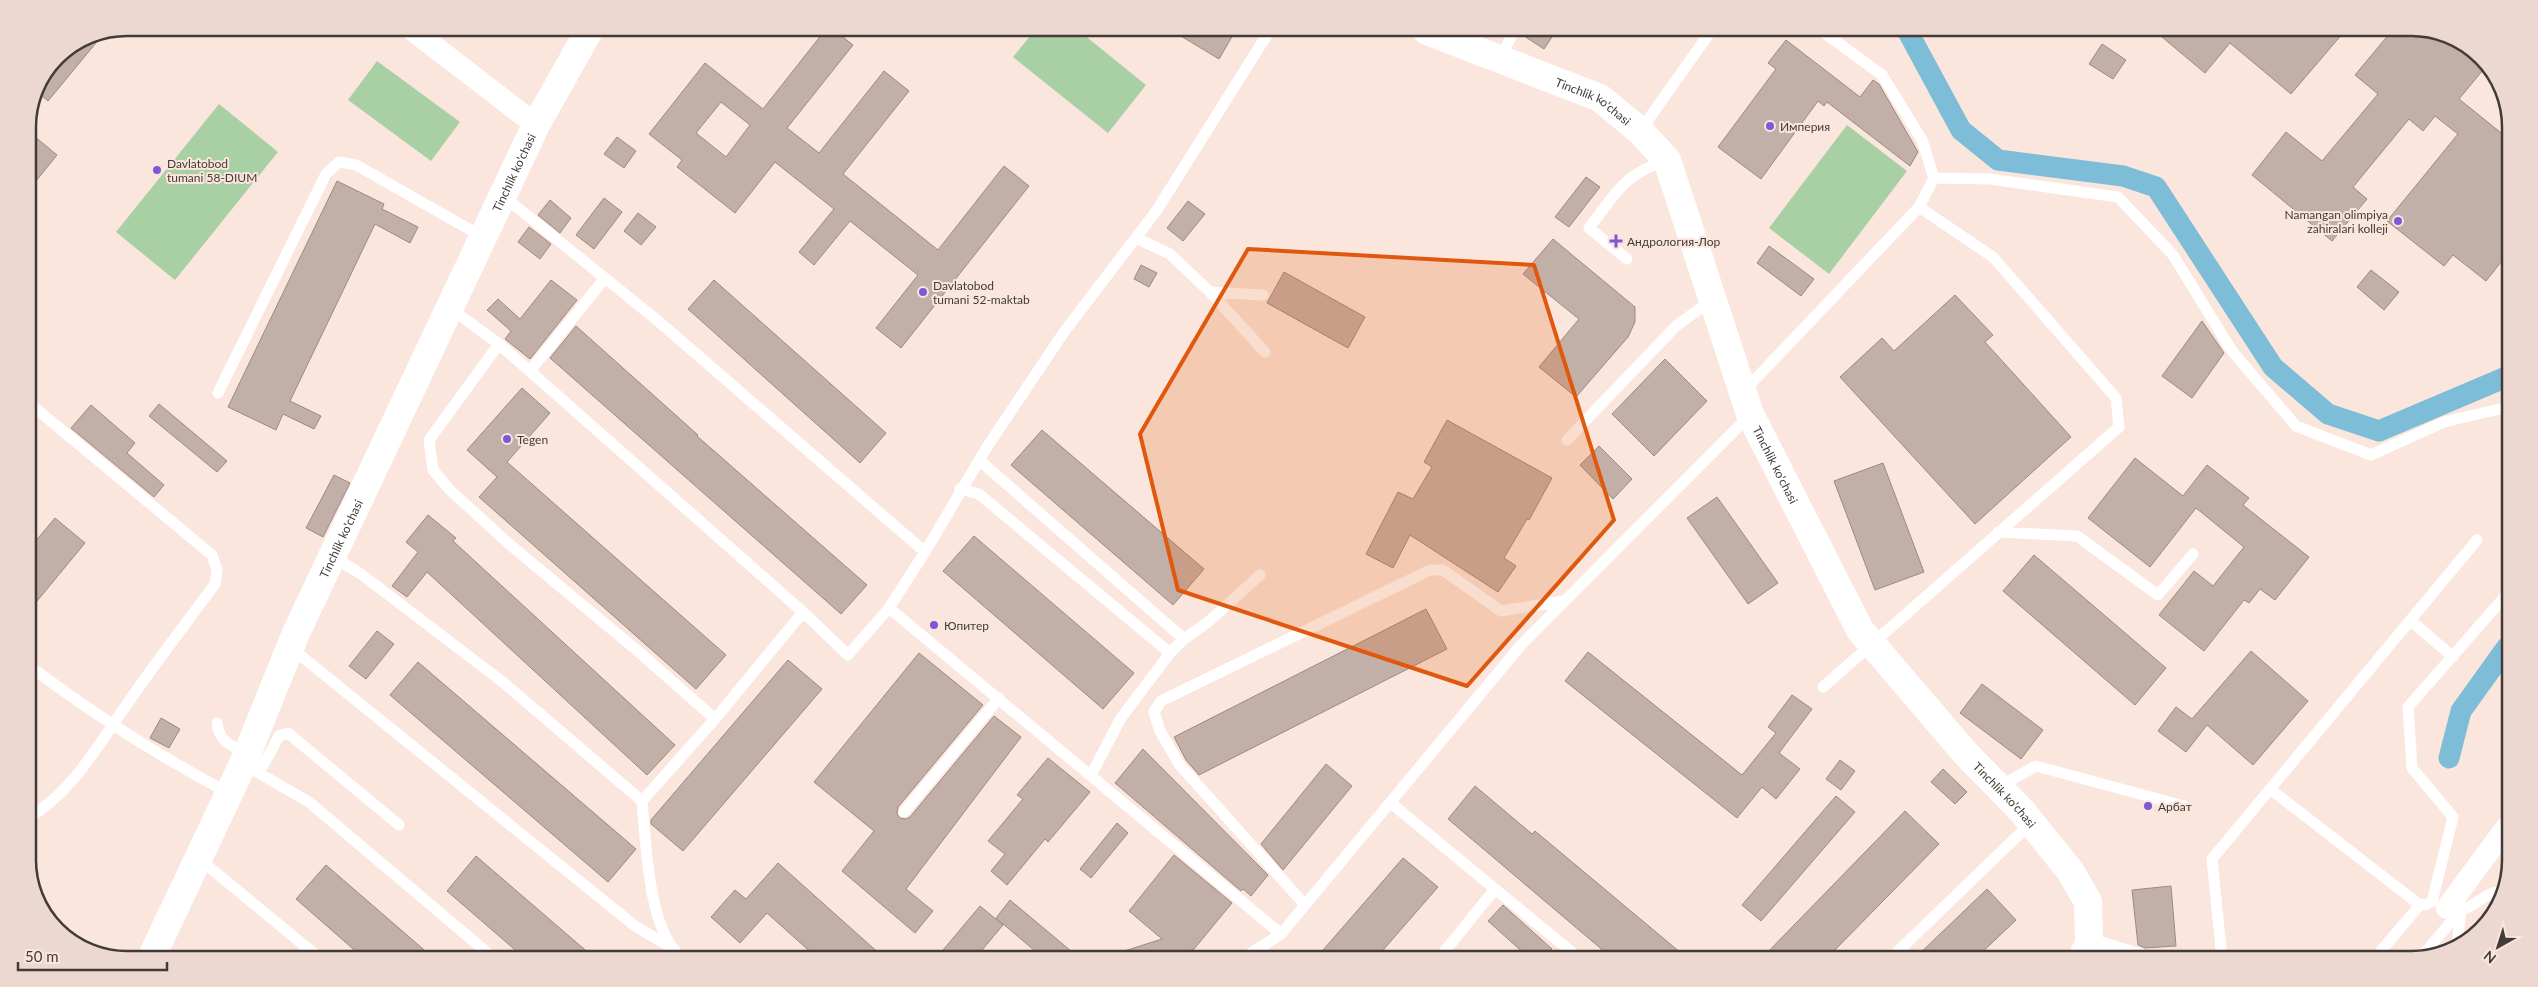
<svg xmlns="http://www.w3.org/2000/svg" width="2538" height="987" font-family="Lato,sans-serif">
<rect width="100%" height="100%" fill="#fbe6dd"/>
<path fill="#a9d0a5" d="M1035 30H1078L1146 85 1108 133 1013 57Z
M377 61 460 122 431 161 348 100Z
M219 104 278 152 175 280 116 232Z
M1847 125 1907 171 1829 274 1769 228Z"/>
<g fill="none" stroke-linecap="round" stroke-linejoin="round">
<path stroke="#7dbdd7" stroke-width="21" d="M1908 32 1961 130 1998 160 2123 176 2156 187 2273 367 2328 414 2379 431 2504 378H2509
M2449 758 2461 711 2507 647"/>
</g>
<path fill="#c2afa7" stroke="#9c8a81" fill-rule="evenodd" d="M826 29H833L853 45 787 128 819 153 884 71 909 91 843 174 938 250 1004 166 1029 186 901 348 876 328 918 275 850 221 814 265 799 252 834 209 775 162 735 213 677 167 682 160 649 134 705 63 763 109ZM721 102 750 125 726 157 696 133Z
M1171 30H1236L1219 59Z
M1521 31H1556L1544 49 1521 34Z
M105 32 48 101 35 90 57 57 90 35Z
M2156 32H2239L2343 33 2291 94 2230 43 2205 73Z
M2390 33H2443L2487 65 2459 99 2510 140 2509 252 2486 281 2453 255 2444 266 2387 221 2458 134 2435 116 2423 131 2409 119 2353 187 2367 199 2332 241 2252 175 2286 132 2322 161 2378 94 2355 75Z
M1786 40 1860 97 1873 80 1879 84 1918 152 1910 166 1827 102 1824 106 1818 101 1761 179 1718 147 1776 69 1768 63Z
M2102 44 2126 60 2113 79 2089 64Z
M28 131 57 155 28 191Z
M617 137 636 151 624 168 604 154Z
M1586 177 1600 187 1569 227 1555 217Z
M337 181 384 204 382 209 418 227 410 243 375 224 290 401 321 416 314 429 283 414 276 430 228 407Z
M604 198 622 212 594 249 576 235Z
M550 200 571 218 560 233 538 215Z
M1188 201 1205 214 1183 241 1167 228Z
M638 213 656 227 641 245 624 231Z
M529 227 551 244 540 259 518 242Z
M1553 239 1635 307V322L1628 337 1576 397 1539 367 1579 319 1523 274Z
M1769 246 1814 279 1801 296 1757 263Z
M1141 265 1157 273 1149 287 1134 279Z
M2371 270 2399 292 2384 310 2357 287Z
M1284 272 1365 317 1348 348 1267 303Z
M551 280 577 300 530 359 505 339 511 331 487 310 498 299 520 319Z
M714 280 886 433 860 463 688 309Z
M1955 295 1993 335 1985 342 2071 437 1975 524 1840 377 1882 338 1894 351Z
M2202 321 2224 353 2192 398 2162 376Z
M576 326 698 435 697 436 867 585 841 614 550 358Z
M1665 359 1707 401 1654 456 1612 414Z
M522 388 550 413 507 462 726 655 696 689 479 497 497 477 467 450Z
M159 404 227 461 217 472 149 416Z
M91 405 135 443 127 453 164 485 154 497 71 428Z
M1447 420 1552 478 1529 520 1527 519 1504 558 1516 566 1498 592 1410 535 1393 568 1366 554 1398 492 1413 499 1432 467 1424 462Z
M1042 430 1204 569 1173 605 1011 465Z
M1599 446 1632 479 1613 499 1580 465Z
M2135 458 2183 496 2207 465 2249 498 2243 505 2309 557 2275 600 2260 589 2249 603 2244 600 2204 651 2159 615 2194 571 2213 586 2244 547 2196 508 2150 567 2088 518Z
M1883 463 1924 572 1875 590 1834 481Z
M334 475 350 483 323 537 306 528Z
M1717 497 1778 583 1748 604 1687 518Z
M428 515 456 538 453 541 675 745 647 775 427 572 407 597 392 586 418 552 406 542Z
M55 518 85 543 28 612V550Z
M974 536 1134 673 1103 709 943 571Z
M2034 555 2166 668 2135 705 2003 591Z
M1426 609 1447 649 1199 775 1186 760 1174 737Z
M377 631 394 644 366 679 349 666Z
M2251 651 2308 701 2253 765 2207 725 2186 752 2158 731 2176 707 2192 719Z
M1588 652 1742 775 1776 733 1768 727 1792 695 1812 709 1779 753 1800 769 1776 799 1762 787 1737 818 1565 681Z
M919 653 983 705 898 807 897 814 900 818 906 819 910 817 994 716 1021 737 906 889 933 911 915 933 842 871 874 831 814 782Z
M788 660 822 689 683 851 651 824V820Z
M418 662 636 849 608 882 390 695Z
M1982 684 2043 730 2021 759 1960 713Z
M161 718 180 729 169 748 150 738Z
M1143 749 1268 875 1251 896 1243 889 1241 891 1115 783Z
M1048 758 1090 792 1048 842 1045 839 1007 885 991 871 1005 854 988 841 1023 799 1017 795Z
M1840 760 1855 771 1841 790 1826 779Z
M1326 764 1352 786 1283 870 1261 844Z
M1943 769 1967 792 1955 804 1931 782Z
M1475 786 1532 834 1535 831 1687 958H1612L1448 819Z
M1836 796 1855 812 1761 921 1742 905Z
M1905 811 1939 844 1827 958H1762Z
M1117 823 1128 833 1091 878 1080 869Z
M1174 855 1232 903 1194 949 1170 957 1119 956 1118 953 1162 939 1129 911Z
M476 856 591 955H521L447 891Z
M1403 858 1438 887 1377 957H1317Z
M778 863 882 956H815L767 913 740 943 711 917 735 890 746 899Z
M326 865 430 955H360L296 899Z
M2171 886 2176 946 2145 948 2138 945 2132 890Z
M1987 889 2016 920 1976 958H1915Z
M1010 900 1077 956H1041L996 918Z
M1503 905 1552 949 1544 957H1528L1488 921Z
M980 906 1003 925 977 956H938Z"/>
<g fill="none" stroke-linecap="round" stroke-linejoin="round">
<path stroke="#fff" stroke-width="11" d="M1500 59 1514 31
M1640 131 1711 31
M1934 178 1990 179 2118 197 2173 255 2232 351 2296 426 2371 455 2444 422 2508 407
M503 196 657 320 925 552 987 447 1064 332 1157 210 1270 30
M1136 238 1170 254 1210 292 1265 352
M1627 259 1589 228C1614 196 1624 173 1666 161
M1210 292 1263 295
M450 308 499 344 429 440 433 470 450 490 508 543 639 652 715 719 803 612 848 655 889 608
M499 344 803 612
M530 371 605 278
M1744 391 1919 207 1934 178 1922 140 1882 75 1822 31
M218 393 326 174 339 162 356 165 483 237
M28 402 212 555 217 570 215 584C184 626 152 667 123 710 95 750 71 793 28 818
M1567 440 1676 326 1712 300
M960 489 979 494 1170 653 1184 639 979 460
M1998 532 2077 536 2158 595 2193 554
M925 552 889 608 1281 934
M332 556 361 574 504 683 642 801
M2410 620 2453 657
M1184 639 1208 622 1260 575
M290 647 635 926 669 946
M28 665C92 713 158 756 229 793
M1823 687 2119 427 2116 398 1993 257 1919 207
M217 723C219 742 231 746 247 753
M243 764 309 802 490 955
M259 773 279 736 288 733 399 825
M1091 775 1121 718 1170 653
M1998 787 2036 766 2184 806
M2270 789 2420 905
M1391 803 1495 889 1440 957
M904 812 999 698
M198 858 316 955
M1495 889 1579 958
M2432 902 2453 817 2412 768 2408 707 2507 594
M1305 905 1179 764 1160 731 1154 712 1161 701 1430 570H1443L1501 611 1564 601
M2444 907C2476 917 2476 892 2505 891
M2457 945 2461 910
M679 955C648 927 646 842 642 801L715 719
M2422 956 2461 910
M1245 957 1281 934 1521 645 1750 415
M1891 958 2031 823
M2222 959 2212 859 2477 540
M2374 959 2420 905 2427 904"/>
<path stroke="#fff" stroke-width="22" d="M410 28 536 125
M2447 908 2506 828
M2089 944 2138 959"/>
<g stroke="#fff" stroke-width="28">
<path id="s1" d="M1427 31 1600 98 1640 131 1667 160 1750 414 1860 630 1967 755 2021 810 2071 872 2088 902 2089 944 2081 959"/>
<path id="s2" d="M153 954 243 764 296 633 536 125 590 29"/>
</g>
</g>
<path fill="#e0580e" fill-opacity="0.2" stroke="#e0580e" stroke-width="4" stroke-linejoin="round" d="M1248 249 1534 265 1614 520 1467 686 1178 590 1140 434Z"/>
<g fill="#7f59d3" stroke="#fbe6dd" stroke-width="2">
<circle cx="1770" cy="126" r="5"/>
<circle cx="157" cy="170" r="5"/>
<circle cx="2398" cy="221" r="5"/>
<path d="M1613.5 233.5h5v5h5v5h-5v5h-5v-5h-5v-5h5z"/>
<circle cx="923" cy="292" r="5"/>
<circle cx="507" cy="439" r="5"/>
<circle cx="934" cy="625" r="5"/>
<circle cx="2148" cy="806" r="5"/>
</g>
<g text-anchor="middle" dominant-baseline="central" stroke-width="4" stroke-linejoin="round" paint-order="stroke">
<g font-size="12" fill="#423b37" stroke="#fbe6dd">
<text stroke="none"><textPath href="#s1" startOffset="181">Tinchlik ko'chasi</textPath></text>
<text stroke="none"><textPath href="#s2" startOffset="861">Tinchlik ko'chasi</textPath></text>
<text stroke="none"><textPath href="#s1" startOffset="601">Tinchlik ko'chasi</textPath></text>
<text stroke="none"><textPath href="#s2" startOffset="456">Tinchlik ko'chasi</textPath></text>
<text stroke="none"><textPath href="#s1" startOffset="1006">Tinchlik ko'chasi</textPath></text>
</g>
<g font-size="12" fill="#423b37" stroke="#fbe6dd" text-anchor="start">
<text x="1780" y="126">Империя</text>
<text x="167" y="163">Davlatobod<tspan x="167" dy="14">tumani 58-DIUM</tspan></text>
<text x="2388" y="214" text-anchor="end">Namangan olimpiya<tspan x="2388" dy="14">zahiralari kolleji</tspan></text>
<text x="1627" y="241">Андрология-Лор</text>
<text x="933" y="285">Davlatobod<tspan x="933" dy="14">tumani 52-maktab</tspan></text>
<text x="517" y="439">Tegen</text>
<text x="944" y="625">Юпитер</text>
<text x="2158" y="806">Арбат</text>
</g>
</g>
<path d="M0 0H2538V987H0ZM127 36H2411A91 91 0 0 1 2502 127V860A91 91 0 0 1 2411 951H127A91 91 0 0 1 36 860V127A91 91 0 0 1 127 36Z" fill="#ecd8d0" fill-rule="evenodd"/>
<path fill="none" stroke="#423b37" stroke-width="2.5" d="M127 36H2411A91 91 0 0 1 2502 127V860A91 91 0 0 1 2411 951H127A91 91 0 0 1 36 860V127A91 91 0 0 1 127 36Z"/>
<g transform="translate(2498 947) rotate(219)" stroke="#fbe6dd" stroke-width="4" paint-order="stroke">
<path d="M0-4L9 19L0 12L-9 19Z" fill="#423b37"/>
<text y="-8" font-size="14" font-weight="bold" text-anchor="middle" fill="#423b37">N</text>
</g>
<path d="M18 962v8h149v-8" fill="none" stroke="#423b37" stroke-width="2.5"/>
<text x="25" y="962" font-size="15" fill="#423b37" stroke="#fbe6dd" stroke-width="4" paint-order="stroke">50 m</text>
</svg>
